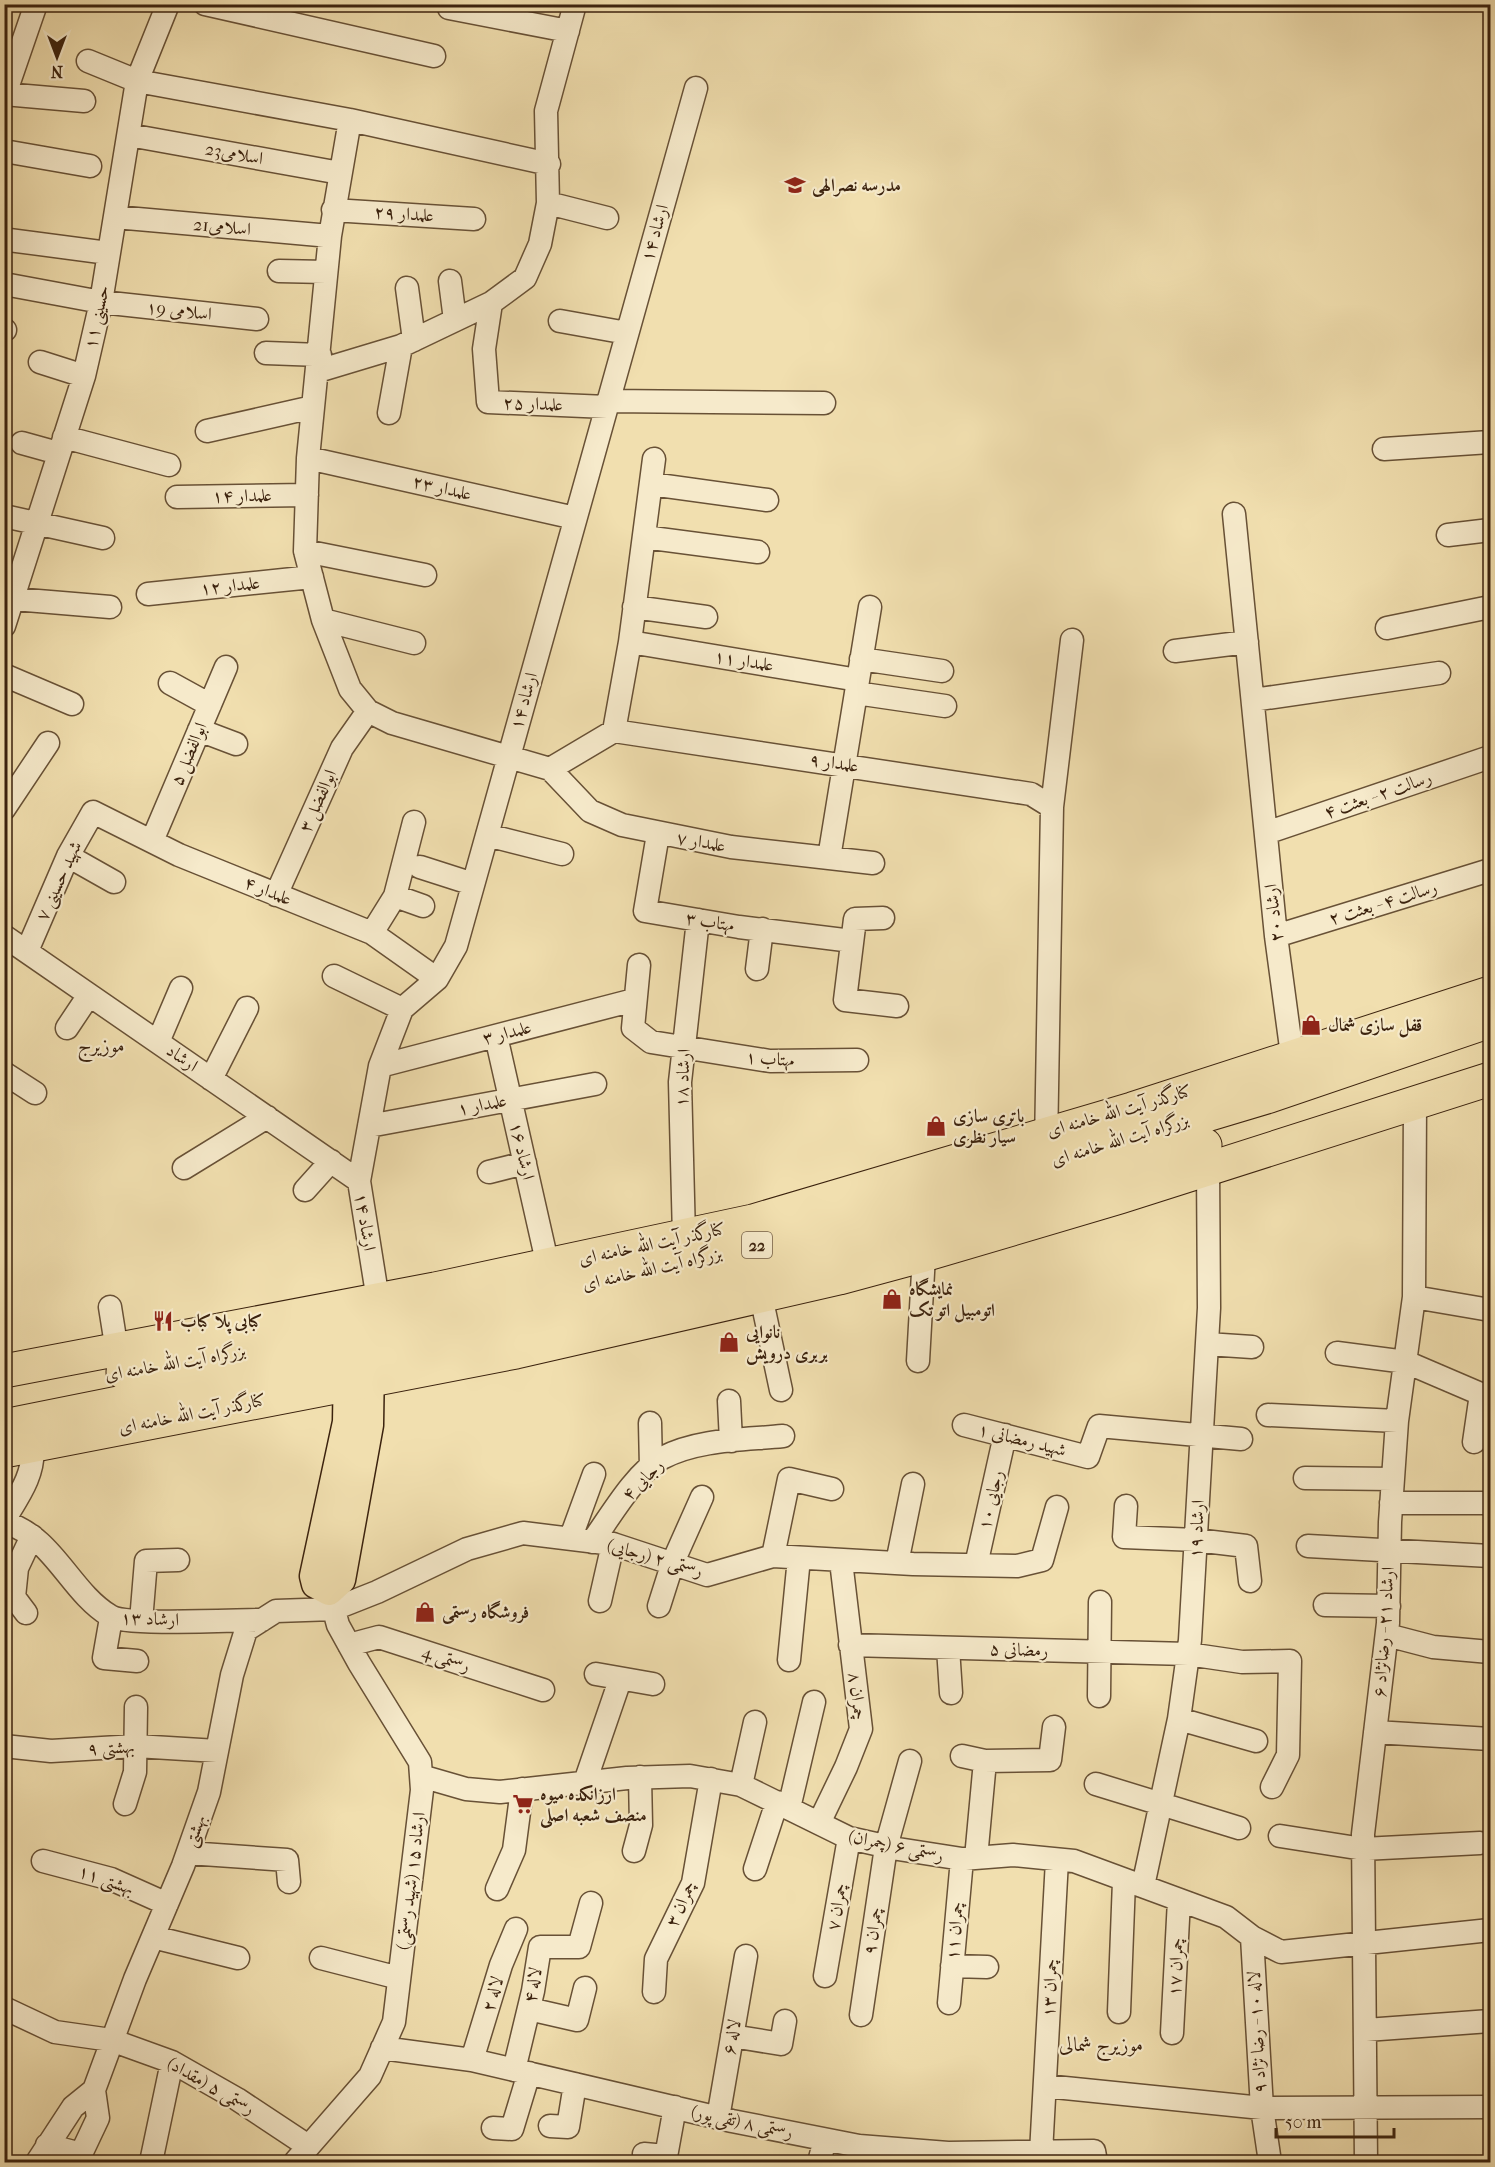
<svg xmlns="http://www.w3.org/2000/svg" width="1495" height="2167" font-family="'IM FELL French Canon',Amiri,serif">
<rect width="100%" height="100%" fill="#f1dfaf"/>
<filter id="stains"><feTurbulence type="fractalNoise" baseFrequency=".00333" numOctaves="4"/><feColorMatrix values="0 0 0 0 .2 0 0 0 0 .09 0 0 0 0 .02 0 0 0 .5 -.17"/></filter>
<radialGradient id="worn" r=".72"><stop offset=".6" stop-color="#630" stop-opacity="0"/><stop offset="1" stop-color="#630" stop-opacity=".3"/></radialGradient>
<g fill="none" stroke-linecap="round" stroke-linejoin="round">
<g stroke="#685136" stroke-width="25">
<path id="minor" d="M205 4 434 56
M449 8 568 31
M88 61 137 81 350 120 549 164
M4 94 84 101
M4 97 36 4
M350 120 330 236 308 458 305 551 323 620 350 689 368 711 392 723 550 769 614 731 630 642 654 459
M129 135 340 173
M4 151 90 166
M548 203 607 218
M333 210 474 219
M115 217 330 236
M9 240 108 253
M279 271 326 272
M450 281 455 320
M4 284 101 302 257 319
M407 288 414 340
M491 303 484 349 488 402 607 407
M560 321 627 333
M4 330H5
M266 353 320 355
M40 362 84 376
M318 371 401 346 491 303 525 278 540 244 548 203 546 111 575 4
M608 401 824 403
M389 413 401 346
M207 431 313 407
M64 437 169 465
M22 443 58 453
M1384 449 1490 442
M308 458 575 518
M651 484 767 500
M177 497 307 495
M1234 514 1276 936 1292 1055
M4 516 103 538
M1448 535 1490 530
M644 537 758 552
M305 551 425 575
M148 594 312 577
M14 599 110 607
M634 607 706 617
M323 620 414 643
M4 626 84 376 101 302 137 81 168 4
M1387 628 1490 607
M630 642 858 680
M1175 651 1247 642
M861 659 942 671
M4 675 72 704
M170 683 210 705
M856 693 945 706
M1253 700 1439 673
M199 730 236 744
M614 731 1031 794 1052 807
M550 769 590 811 622 825 731 847 873 863
M4 809 48 743
M1266 833 1490 757
M658 834 645 911 739 927 852 941
M487 835 562 854
M152 841 226 667
M68 856 114 882
M829 858 870 607
M420 867 473 884
M276 895 342 748 368 711
M395 896 423 906
M883 918 855 919 845 1000 897 1006
M372 933 395 896 414 822
M4 936 359 1181
M1276 936 1490 870
M27 951 68 856 93 812 179 855 372 933 437 979
M639 965 633 1028 651 1042 770 1061 857 1060
M757 969 762 929
M334 976 402 1009
M67 1028 89 995
M496 1036 548 1266
M158 1042 181 988
M380 1066 634 1000
M4 1073 35 1093
M211 1079 247 1008
M369 1126 595 1084
M1046 1146 1052 807 1072 640
M184 1168 267 1117
M489 1172 525 1163
M305 1190 331 1161
M684 1237 680 1082 698 920
M761 1296 781 1390
M1414 1297 1490 1310
M378 1300 359 1181 380 1066 402 1009 437 979 456 946 696 88
M110 1307 117 1351
M1207 1344 1252 1347
M1337 1353 1406 1362 1490 1398
M918 1361 924 1255
M729 1401 731 1441
M1268 1415 1397 1421
M650 1423 651 1468
M964 1425 1088 1457 1099 1426 1241 1439
M1474 1442 1481 1394
M1305 1478 1393 1479
M1391 1503H1490
M1126 1506 1124 1537 1196 1540 1246 1546 1250 1581
M4 1520C18 1497 36 1473 32 1445
M4 1522C54 1537 69 1591 110 1616 125 1626 237 1620 262 1620
M571 1537 594 1474
M592 1542C610 1517 635 1473 662 1458 698 1439 744 1440 783 1436
M1308 1546 1490 1556
M773 1556 789 1479 832 1489
M897 1563 913 1484
M976 1565 1005 1435
M600 1601 613 1544
M1325 1605 1389 1606
M659 1606 673 1562 702 1497
M26 1613 14 1597 17 1568 32 1536
M111 1618 104 1658 137 1661
M141 1621 146 1561 178 1560
M1387 1635 1433 1647 1490 1652
M349 1645 379 1637 543 1690
M850 1645 1188 1654 1242 1662 1290 1661 1288 1755 1272 1787
M948 1648 951 1693
M789 1660 799 1558
M596 1674 653 1684
M1099 1696 1100 1602
M1179 1719 1256 1741
M1375 1732 1490 1739
M4 1746 51 1751 136 1746 217 1751
M962 1756 985 1761 1050 1760 1054 1727
M421 1776 466 1789 500 1792 627 1778 690 1776 741 1785 849 1838 898 1849 962 1859 1013 1855 1074 1861 1226 1917 1252 1937 1281 1952 1490 1930
M585 1782 620 1680
M1096 1784 1239 1828
M741 1785 755 1722
M125 1804 135 1772 136 1707
M789 1808 814 1702
M819 1823 846 1767 861 1729 841 1561
M1280 1836 1363 1849 1480 1843
M634 1851 641 1825 640 1777
M188 1853 287 1860 289 1882
M976 1858 985 1761
M43 1861 111 1879 167 1904
M755 1869 777 1802
M1143 1886 1179 1719 1190 1640 1209 1308 1208 1167
M497 1889 514 1850 522 1789
M153 1937 238 1958
M1252 1937 1262 2108 1270 2162
M321 1958 399 1978
M952 1966 987 1967
M825 1976 849 1838
M654 1992 656 1959 693 1883 711 1779
M949 2003 962 1859
M4 2008 55 2032 111 2040 172 2062 237 2099 308 2146
M529 2009 577 2020 585 1988
M1119 2012 1124 1881
M861 2015 886 1847 910 1761
M1366 2030 1490 2021
M1172 2033 1179 1900
M732 2036 781 2044 785 2021
M382 2048 472 2060 732 2121 859 2146 948 2153 1094 2151 1096 2162
M472 2060 501 1965 516 1929
M514 2070 533 1991 540 1947H579L591 1903
M1045 2086 1262 2108 1490 2107
M718 2118 746 1956
M550 2126 568 2127 575 2084
M493 2128 512 2129 529 2073
M47 2145 81 2154 98 2118 94 2090
M1041 2153 1057 1860
M644 2154 666 2156
M37 2162 73 2107 94 2090 135 1979 183 1866 209 1792 232 1675 246 1630 276 1611 334 1609 377 1592 467 1549 523 1533 613 1544 707 1575 773 1556 913 1564 1017 1566 1042 1560 1057 1507
M151 2162 172 2062
M295 2162 370 2076 394 2022 422 1790 420 1762 359 1663 338 1625 330 1595
M665 2162 675 2107
M819 2162 825 2140
M1366 2162 1363 1834 1388 1623 1390 1522 1397 1421 1414 1297 1415 1102"/>
</g>
<g stroke="#3b220e" stroke-width="31">
<path id="major" d="M348 1363 347 1422 314 1576 316 1584 329 1591 341 1580 369 1425 370 1360"/>
</g>
<g stroke="#3b220e" stroke-width="35">
<path id="highway" d="M4 1371 435 1289 753 1221 1132 1109 1490 993
M123 1372 636 1275 688 1262 1046 1163 1270 1096 1490 1021
M4 1426 756 1275 988 1211 1205 1145
M4 1451 516 1352 839 1278 924 1255 1120 1197 1490 1079"/>
</g>
<use href="#minor" stroke="#f6eacb" stroke-width="22"/>
<use href="#major" stroke="#f1dfaf" stroke-width="28"/>
<use href="#highway" stroke="#f1dfaf" stroke-width="33"/>
</g>
<defs>
<g id="school-bare" transform="scale(1.62)"><path d="M0-5L7-2L0 1L-7-2ZM-4 1L0 2.5L4 1V4Q0 6-4 4Z" fill="#8f2418" stroke="#f6eacb" stroke-width="2.5" paint-order="stroke"/></g>
<g id="shop-bare" transform="scale(1.62)"><path d="M-5-2.5h2.3a2.7 3.5 0 0 1 5.4 0H5L5.5 6h-11ZM-1.5-2.5h3a1.5 2.3 0 0 0-3 0Z" fill="#8f2418" stroke="#f6eacb" stroke-width="2.5" paint-order="stroke"/></g>
<g id="restaurant-bare" transform="scale(1.62)"><path d="M-5-6h1v4h1v-4h1v4h1v-4h1v5L-1.5 .5V6h-2V.5L-5-1ZM5-6V6H3V1.5H1.5Q1.5-4 5-6Z" fill="#8f2418" stroke="#f6eacb" stroke-width="2.5" paint-order="stroke"/></g>
<g id="supermarket-bare" transform="scale(1.62)"><path d="M-6-5.5h2.5l.6 2H6L4.5 2H-2.5L-4.4-4H-6ZM-1.5 3.2a1.3 1.3 0 1 0 .1 0ZM3 3.2a1.3 1.3 0 1 0 .1 0Z" fill="#8f2418" stroke="#f6eacb" stroke-width="2.5" paint-order="stroke"/></g>
</defs>
<g fill-rule="evenodd">
<use href="#school-bare" x="795" y="185"/>
<use href="#shop-bare" x="1311" y="1025"/>
<use href="#shop-bare" x="936" y="1126"/>
<use href="#shop-bare" x="892" y="1299"/>
<use href="#restaurant-bare" x="163" y="1321"/>
<use href="#shop-bare" x="729" y="1342"/>
<use href="#shop-bare" x="425" y="1612"/>
<use href="#supermarket-bare" x="523" y="1804"/>
</g>
<g text-anchor="middle" dominant-baseline="central" stroke-width="4.5" stroke-linejoin="round" paint-order="stroke">
<rect fill="#f6eacb" stroke="#735e47" stroke-width="1.5" x="742" y="1232" width="30" height="26" rx="4.5"/>
<g font-size="16" font-weight="bold" fill="#3b220e">
<text x="757" y="1245">22</text>
</g>
<g font-size="18" fill="#3b220e" stroke="#f6eacb">
<text transform="translate(234 154) rotate(10)">اسلامی23</text>
<text transform="translate(404 214) rotate(4)">علمدار ۲۹</text>
<text transform="translate(222 227) rotate(5)">اسلامی21</text>
<text transform="translate(655 233) rotate(-74)">ارشاد ۱۴</text>
<text transform="translate(179 311) rotate(6)">اسلامی ۱9</text>
<text transform="translate(97 317) rotate(-78)">حسینی ۱۱</text>
<text transform="translate(533 404) rotate(2)">علمدار ۲۵</text>
<text transform="translate(442 488) rotate(13)">علمدار ۲۳</text>
<text transform="translate(242 496) rotate(-1)">علمدار ۱۴</text>
<text transform="translate(230 586) rotate(-6)">علمدار ۱۲</text>
<text transform="translate(744 661) rotate(9)">علمدار ۱۱</text>
<text transform="translate(524 701) rotate(-74)">ارشاد ۱۴</text>
<text transform="translate(189 754) rotate(-67)">ابوالفضل ۵</text>
<text transform="translate(834 763) rotate(8)">علمدار ۹</text>
<text transform="translate(1378 795) rotate(-19)">رسالت ۲ - بعثت ۴</text>
<text transform="translate(318 801) rotate(-66)">ابوالفضل ۳</text>
<text transform="translate(701 842) rotate(10)">علمدار ۷</text>
<text transform="translate(59 881) rotate(-65)">شهید حسینی ۷</text>
<text transform="translate(268 891) rotate(22)">علمدار ۴</text>
<text transform="translate(1383 903) rotate(-17)">رسالت ۴ - بعثت ۲</text>
<text transform="translate(1274 913) rotate(-96)">ارشاد ۲۰</text>
<text transform="translate(710 922) rotate(9)">مهتاب ۳</text>
<text transform="translate(507 1033) rotate(-14)">علمدار ۳</text>
<text transform="translate(182 1058) rotate(35)">ارشاد</text>
<text transform="translate(770 1059) rotate(4)">مهتاب ۱</text>
<text transform="translate(683 1078) rotate(-87)">ارشاد ۱۸</text>
<text transform="translate(482 1105) rotate(-11)">علمدار ۱</text>
<text transform="translate(1119 1111) rotate(-16)">کنارگذر آیت الله خامنه ای</text>
<text transform="translate(1120 1140) rotate(-17)">بزرگراه آیت الله خامنه ای</text>
<text transform="translate(522 1151) rotate(77)">ارشاد ۱۶</text>
<text transform="translate(365 1222) rotate(81)">ارشاد ۱۴</text>
<text transform="translate(652 1244) rotate(-12)">کنارگذر آیت الله خامنه ای</text>
<text transform="translate(652 1269) rotate(-13)">بزرگراه آیت الله خامنه ای</text>
<text transform="translate(175 1363) rotate(-10)">بزرگراه آیت الله خامنه ای</text>
<text transform="translate(192 1414) rotate(-11)">کنارگذر آیت الله خامنه ای</text>
<text transform="translate(1022 1440) rotate(14)">شهید رمضانی ۱</text>
<text transform="translate(643 1480) rotate(-45)">رجایی ۴</text>
<text transform="translate(991 1500) rotate(-77)">رجایی ۱۰</text>
<text transform="translate(1197 1529) rotate(-87)">ارشاد ۱۹</text>
<text transform="translate(655 1558) rotate(16)">رستمی ۲ (رجایی)</text>
<text transform="translate(150 1619) rotate(2)">ارشاد ۱۳</text>
<text transform="translate(1384 1632) rotate(-86)">ارشاد ۲۱ - رضانژاد ۶</text>
<text transform="translate(1019 1650) rotate(2)">رمضانی ۵</text>
<text transform="translate(446 1659) rotate(18)">رستمی 4</text>
<text transform="translate(857 1696) rotate(83)">چمران ۸</text>
<text transform="translate(111 1748) rotate(-3)">بهشتی ۹</text>
<text transform="translate(195 1831) rotate(-71)">بهشتی</text>
<text transform="translate(896 1846) rotate(12)">رستمی ۶ (چمران)</text>
<text transform="translate(106 1880) rotate(19)">بهشتی ۱۱</text>
<text transform="translate(411 1881) rotate(-83)">ارشاد ۱۵ (شهید رستمی)</text>
<text transform="translate(681 1904) rotate(-66)">چمران ۳</text>
<text transform="translate(837 1907) rotate(-80)">چمران ۷</text>
<text transform="translate(873 1931) rotate(-82)">چمران ۹</text>
<text transform="translate(955 1931) rotate(-85)">چمران ۱۱</text>
<text transform="translate(1176 1967) rotate(-87)">چمران ۱۷</text>
<text transform="translate(533 1985) rotate(-80)">لاله ۴</text>
<text transform="translate(1050 1988) rotate(-87)">چمران ۱۳</text>
<text transform="translate(493 1994) rotate(-74)">لاله ۲</text>
<text transform="translate(1257 2032) rotate(-93)">لاله ۱۰ - رضا نژاد ۹</text>
<text transform="translate(732 2037) rotate(-80)">لاله ۶</text>
<text transform="translate(211 2086) rotate(30)">رستمی ۵ (مقداد)</text>
<text transform="translate(742 2122) rotate(12)">رستمی ۸ (تقی پور)</text>
</g>
<g font-size="18" font-weight="bold" fill="#3b220e" stroke="#f6eacb" text-anchor="start">
<text x="812" y="185">مدرسه نصرالهی</text>
<text x="1328" y="1025">قفل سازی شمال</text>
<text x="953" y="1116">باتری سازی<tspan x="953" dy="21">سیار نظری</tspan></text>
<text x="909" y="1289">نمایشگاه<tspan x="909" dy="21">اتومبیل اتو تک</tspan></text>
<text x="180" y="1321">کبابی پلا کباب</text>
<text x="746" y="1332">نانوایی<tspan x="746" dy="21">بربری درویش</tspan></text>
<text x="442" y="1612">فروشگاه رستمی</text>
<text x="540" y="1794">ارزانکده میوه<tspan x="540" dy="21">منصف شعبه اصلی</tspan></text>
</g>
<g font-size="20" fill="#3b220e" stroke="#f6eacb">
<text x="101" y="1045">موزیرج</text>
<text x="1101" y="2044">موزیرج شمالی</text>
</g>
</g>
<rect width="1495" height="2167" fill="none" stroke="#f1dfaf" stroke-width="24"/>
<rect x="6" y="6" width="1483" height="2155" fill="none" stroke="#3b220e" stroke-width="3"/>
<rect x="12" y="12" width="1471" height="2143" fill="none" stroke="#3b220e" stroke-width="1.5"/>
<g transform="translate(57 57) rotate(180)" stroke="#f6eacb" stroke-width="4.5" paint-order="stroke">
<path d="M0-4.5L10 22L0 15L-10 22Z" fill="#3b220e"/>
<text y="-9" font-size="16" font-weight="bold" text-anchor="middle" fill="#3b220e">N</text>
</g>
<path d="M1276 2128v9h118v-9" fill="none" stroke="#3b220e" stroke-width="3"/>
<text x="1285" y="2128" font-size="18" fill="#3b220e" stroke="#f6eacb" stroke-width="4.5" paint-order="stroke">50 m</text>
<rect width="100%" height="100%" filter="url(#stains)"/>
<rect width="100%" height="100%" fill="url(#worn)"/>
</svg>
